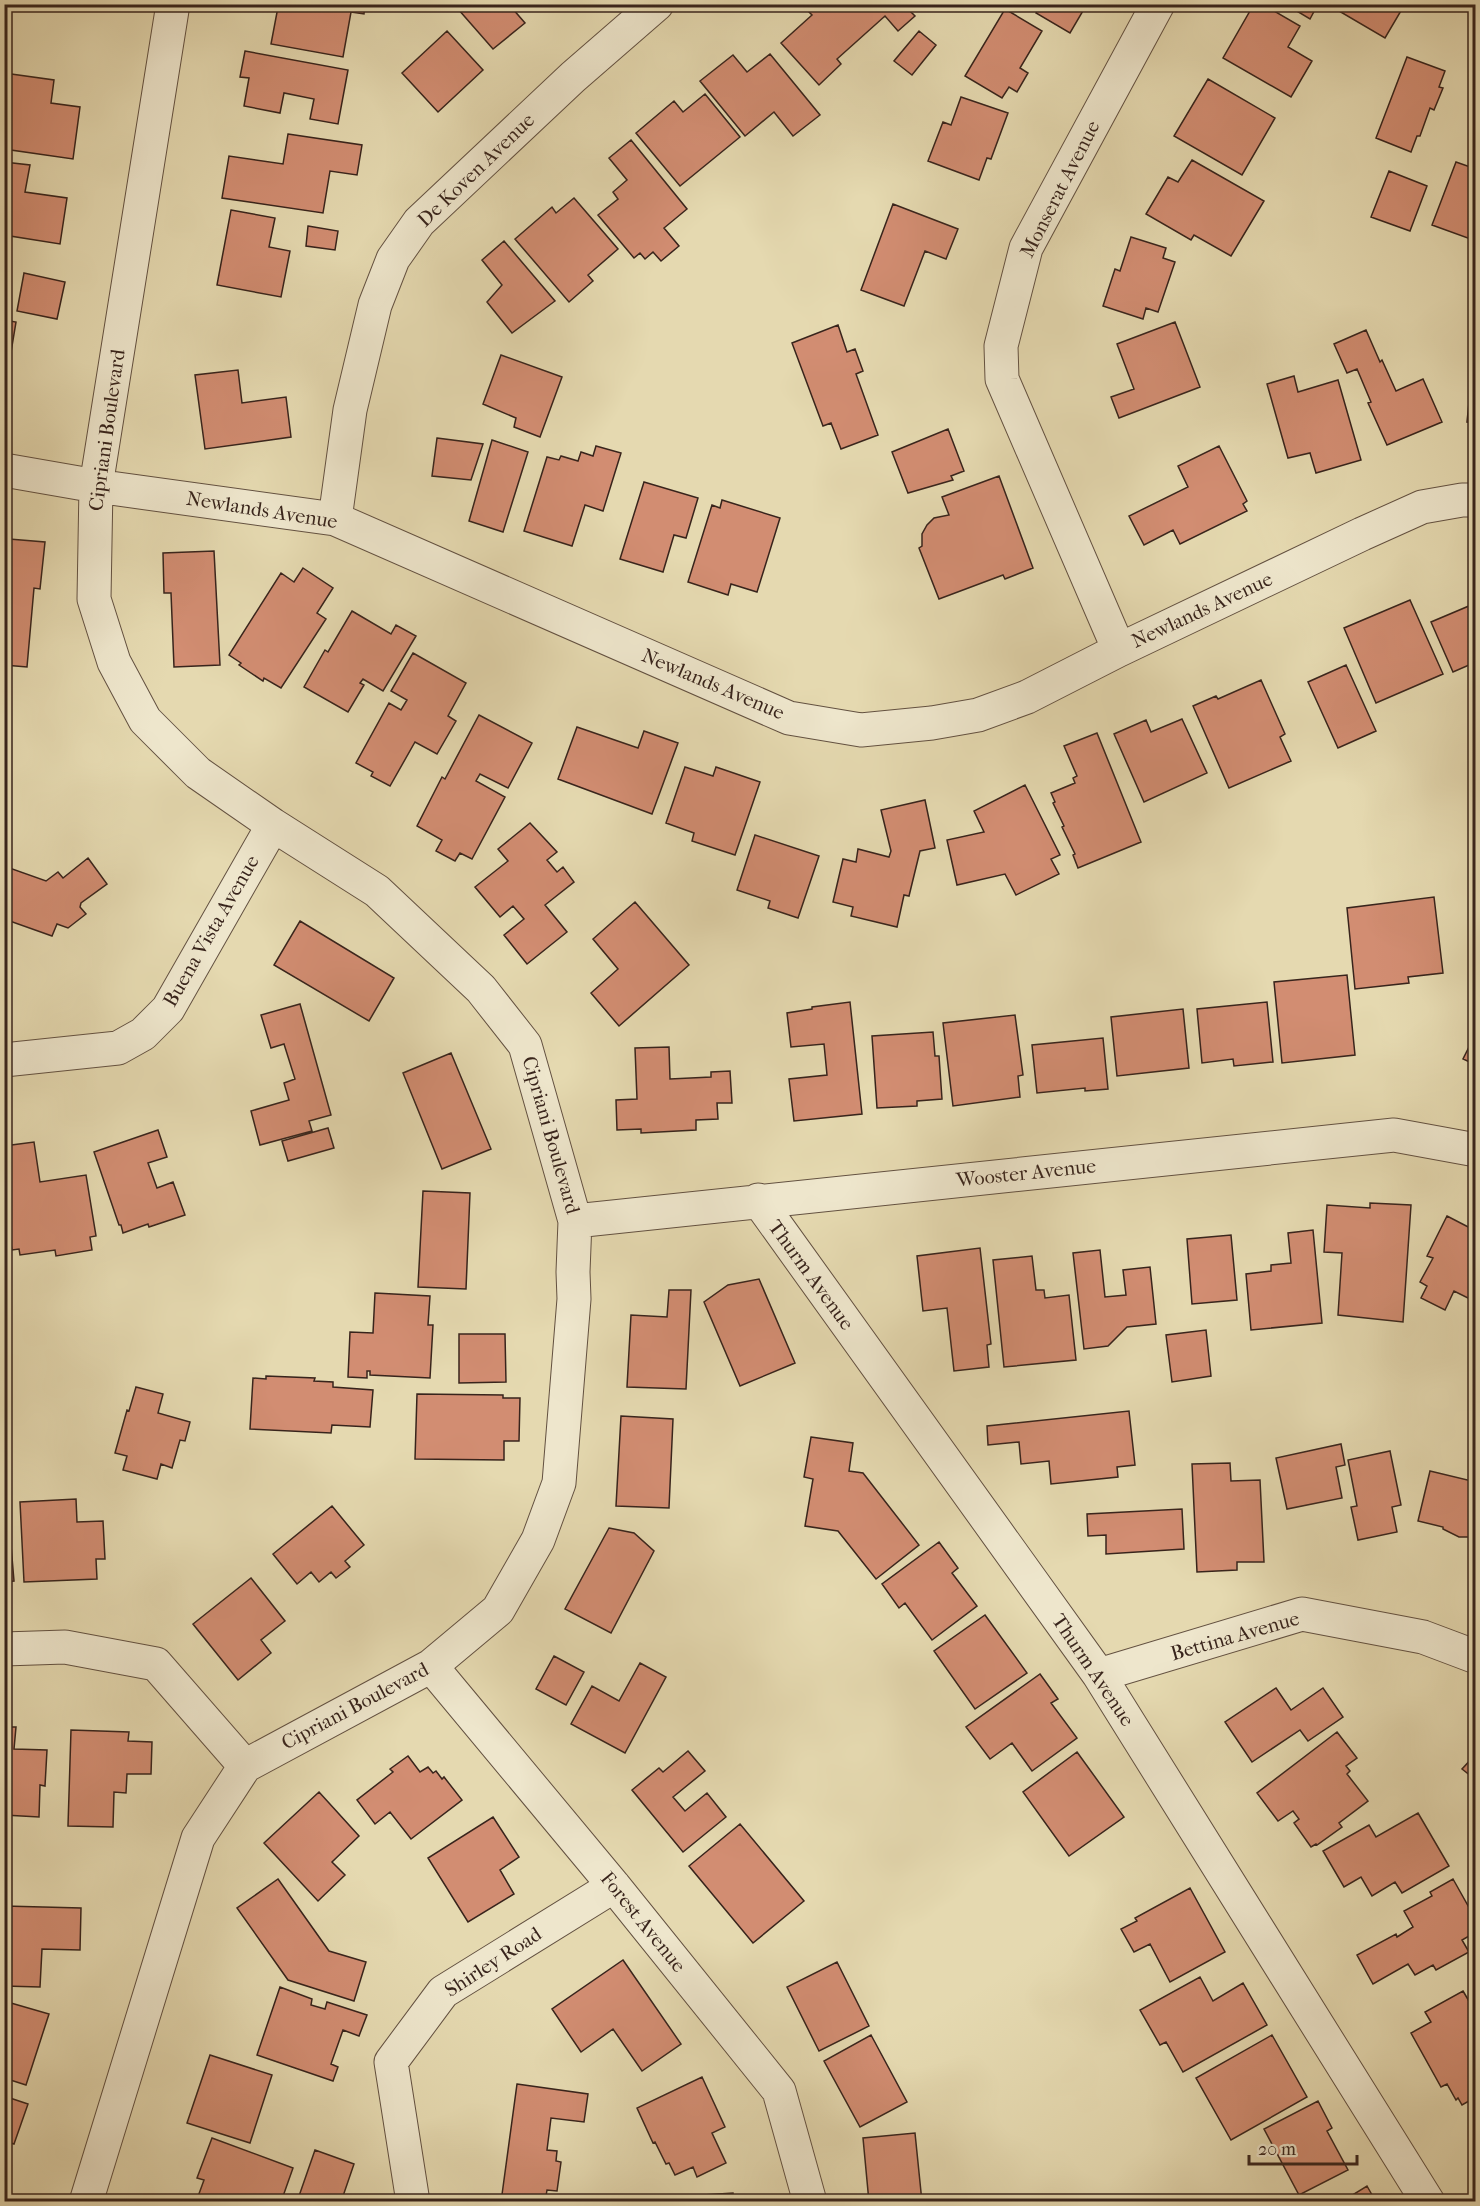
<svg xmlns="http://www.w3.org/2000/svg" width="1480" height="2206" font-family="'IM FELL French Canon',serif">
<rect width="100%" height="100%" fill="#e5d9b0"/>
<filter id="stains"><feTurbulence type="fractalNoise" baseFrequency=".00333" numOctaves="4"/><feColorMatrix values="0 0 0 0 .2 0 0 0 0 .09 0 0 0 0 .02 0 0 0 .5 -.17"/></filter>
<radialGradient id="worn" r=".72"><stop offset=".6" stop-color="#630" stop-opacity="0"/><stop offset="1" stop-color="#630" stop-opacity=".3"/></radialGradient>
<path fill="#d28d72" stroke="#38241c" stroke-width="1.5" d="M365 4 364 14 351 12 343 57 271 44 278 7 266 4Z
M463 4H516L512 8 525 23 493 49 458 9Z
M813 4H920L911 12 915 16 898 31 885 16 837 59 841 64 819 85 781 43 812 15 807 10Z
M1041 4H1087L1070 33 1036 13Z
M1254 4H1262L1300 26 1288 47 1312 61 1291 97 1223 58Z
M1285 4H1318L1310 19Z
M1327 4H1405L1385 38Z
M1005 9 1042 31 1020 68 1028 73 1017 92 1009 87 1002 98 965 76Z
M447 31 483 70 438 112 402 73Z
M919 31 936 45 912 75 894 61Z
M245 51 348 70 338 124 310 119 314 99 284 93 280 113 244 106 249 78 240 77Z
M770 54 820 115 793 136 774 112 745 136 700 81 733 55 747 72Z
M1407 57 1445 71 1439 87 1443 88 1434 110 1430 108 1420 136H1417L1411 152 1376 138Z
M4 73 54 80 51 103 80 107 73 159 4 149Z
M1208 79 1275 118 1242 175 1174 136Z
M705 94 740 137 680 186 636 133 674 101 683 112Z
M961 97 1008 113 991 159 987 158 979 180 928 161 943 122 951 125Z
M288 134 362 145 357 175 330 171 323 213 222 198 229 156 283 164Z
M631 140 687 209 664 228 679 246 661 261 653 252 645 259 640 253 634 258 598 215 618 199 613 192 627 180 609 158Z
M1192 160 1264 201 1231 256 1194 235 1191 240 1146 214 1168 177 1178 182Z
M4 162 30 165 25 192 67 198 60 244 4 235Z
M1456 162 1476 169V241L1432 225Z
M1389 171 1427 186 1410 231 1371 217Z
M574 198 618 249 588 275 593 281 569 302 515 239 552 207 556 213Z
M893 204 958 229 946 259 925 251 904 306 861 290Z
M231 210 275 218 269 247 290 251 281 297 217 285Z
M308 226 338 231 335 250 306 246Z
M1131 237 1166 248 1163 258 1175 262 1158 312 1146 308 1143 319 1103 306 1115 269 1120 271Z
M504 241 555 301 512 333 487 302 502 285 482 260Z
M24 273 65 282 57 319 17 311Z
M4 320 16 322 9 364 4 363Z
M1175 322 1200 387 1119 418 1111 397 1134 389 1117 344Z
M838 325 847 352 855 349 863 371 856 374 878 435 841 449 831 423 823 426 792 343Z
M1366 330 1380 362 1382 360 1396 391 1423 379 1442 422 1387 445 1368 403 1371 402 1357 369 1347 373 1334 344Z
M1475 344H1476V423L1467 422Z
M501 355 562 377 540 437 514 427 516 418 483 404Z
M238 370 242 403 286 397 291 437 205 449 195 375Z
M1294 376 1298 392 1338 380 1361 460 1316 473 1310 453 1288 458 1267 384Z
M948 429 964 471 951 476 953 480 908 493 892 452Z
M437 438 483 444 471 480 432 476Z
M492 440 528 452 503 532 469 521Z
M596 446 621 453 603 511 585 505 572 546 524 531 547 457 559 460 561 456 578 461 581 452 593 456Z
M1219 446 1247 501 1243 504 1247 511 1180 544 1173 530 1144 545 1129 516 1188 487 1178 466Z
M999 476 1033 568 1005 579 1003 575 939 599 919 548 922 546V534L927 525 934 518 949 515 942 497Z
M644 482 698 498 686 538 674 535 663 572 620 559Z
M722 500 780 518 757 592 731 584 728 595 688 582 712 505 720 508Z
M9 539 45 542 40 589 34 588 27 667 4 665V562H7Z
M214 551 220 665 174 667 171 593H164L163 553Z
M303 568 333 588 317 613 326 619 281 688 264 678 263 681 239 665 241 663 229 655 281 573 294 582Z
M1410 600 1443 674 1376 703 1344 628Z
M1476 603V662L1453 672 1431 622Z
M352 611 391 634 396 625 416 636 383 691 363 679 360 683 364 685 348 712 304 687 325 650 328 652Z
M413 653 466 683 448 716 456 721 437 754 415 742 390 786 371 776 373 772 356 763 389 703 401 710 407 700 391 691Z
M1346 665 1376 731 1338 748 1308 682Z
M1261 680 1285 734 1280 737 1291 761 1229 788 1193 706 1216 696 1218 699Z
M479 715 532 743 508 788 480 774 476 781 505 797 472 859 460 853 455 861 436 851 442 840 417 826 442 777 445 779Z
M1182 719 1207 773 1144 802 1114 734 1146 720 1151 732Z
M577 727 638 748 644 731 678 743 652 814 558 779Z
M1097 733 1141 842 1078 868 1073 855 1075 854 1062 827 1064 826 1053 803 1055 802 1051 793 1075 783 1073 778 1077 776 1064 746Z
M685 767 713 776 716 767 760 782 735 855 692 841 694 833 666 823Z
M1025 785 1060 855 1051 859 1059 874 1016 895 1005 874 957 885 947 840 984 832 974 811Z
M925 800 935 848 920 851 909 896 904 895 897 927 851 916 853 907 833 902 843 859 856 862 858 849 889 857 891 851 881 810Z
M530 823 557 852 547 860 557 872 563 867 574 882 545 905 567 932 527 964 504 935 524 919 513 906 500 917 475 887 508 861 498 849Z
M755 835 819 856 798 918 768 908 770 901 737 890Z
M88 858 107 884 81 903 80 907 86 914 68 928 57 924 52 936 4 919V866L46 881 58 872 63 878Z
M1434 897 1443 973 1408 977 1409 983 1355 989 1347 908Z
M635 902 689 965 619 1026 591 993 618 969 593 939Z
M300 921 394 978 369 1021 274 965Z
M1347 975 1355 1055 1282 1063 1274 982Z
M850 1002 862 1114 794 1121 789 1079 827 1075 824 1044 791 1047 787 1013 812 1009V1007Z
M1267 1002 1273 1062 1234 1066 1233 1059 1202 1063 1197 1009Z
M300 1004 331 1115 309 1121 312 1131 260 1145 251 1111 289 1100 284 1083 295 1079 284 1044 271 1048 261 1015Z
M1183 1009 1189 1068 1117 1076 1111 1017Z
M1015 1015 1023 1075 1018 1076 1020 1097 953 1106 943 1023Z
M933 1032 935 1056H939L942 1099 917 1101V1106L877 1108 872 1036Z
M1476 1033V1065L1463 1059Z
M1103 1038 1108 1089 1085 1091V1088L1037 1093 1032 1045Z
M669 1047 670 1079 711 1077V1072L730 1071 732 1103H717L718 1119 696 1120V1130L641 1133V1129L617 1130 616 1100 637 1099 635 1048Z
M451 1053 491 1149 442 1169 403 1073Z
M328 1128 334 1148 288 1161 282 1141Z
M158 1130 167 1157 148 1163 157 1188 173 1182 185 1215 149 1227 148 1224 123 1233 121 1225H119L94 1152Z
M34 1142 40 1182 86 1175 96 1236 90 1237 92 1250 56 1256 55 1250 20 1255 19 1249 12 1250 4 1205V1146Z
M423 1191 470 1193 466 1289 418 1287Z
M1370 1203 1411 1205 1403 1322 1338 1315 1342 1253 1324 1252 1327 1205 1370 1208Z
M1447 1216 1476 1231V1302L1454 1291 1445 1310 1421 1298 1427 1286 1420 1282 1433 1258 1427 1256Z
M1313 1230 1322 1323 1251 1330 1246 1274 1271 1271V1265L1291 1263 1288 1233Z
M1231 1235 1237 1300 1192 1304 1187 1239Z
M980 1248 991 1344 987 1345 989 1367 954 1371 947 1308 923 1311 917 1256Z
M1100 1250 1105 1297 1126 1295 1123 1270 1150 1267 1156 1324 1127 1327 1108 1346 1084 1349 1073 1253Z
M1032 1256 1036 1290H1044L1045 1298 1069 1295 1076 1360 1004 1367 993 1260Z
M759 1279 795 1363 740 1386 704 1302 728 1285Z
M669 1290H691L686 1389 627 1387 631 1315 667 1317Z
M375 1293 430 1296 428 1325H433L430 1378 370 1375V1371H367V1378L348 1377 350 1332 373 1333Z
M1206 1330 1211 1376 1172 1382 1166 1335Z
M459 1334H505L506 1382 459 1383Z
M266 1376 315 1378 314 1381 333 1382V1387L373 1390 370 1427 332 1425 331 1433 250 1429 253 1378 266 1379Z
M136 1387 163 1394 158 1413 190 1422 185 1441 180 1440 172 1468 161 1464 157 1479 123 1470 127 1456 115 1453 127 1410 129 1411Z
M417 1394 503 1395V1398H520L519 1441H504V1460L415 1459Z
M1129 1411 1135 1465 1117 1467 1118 1477 1051 1484 1049 1461 1021 1464 1019 1442 988 1445 987 1426Z
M621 1416 673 1419 669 1508 616 1506Z
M811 1437 853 1443 849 1471 863 1473 919 1545 876 1579 838 1531 805 1526 813 1479 804 1477Z
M1341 1444 1345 1465 1336 1467 1342 1498 1287 1509 1276 1458Z
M1390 1451 1401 1505 1392 1507 1397 1532 1358 1540 1351 1507 1357 1506 1348 1460Z
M1230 1463 1231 1481 1260 1480 1264 1562H1237V1570L1197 1572 1192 1464Z
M1430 1471 1476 1482 1474 1537H1459L1443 1529V1527L1418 1521Z
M76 1499 77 1522 103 1521 105 1559H96L97 1579 24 1582 20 1502Z
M332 1506 364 1545 345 1561 350 1567 336 1578 331 1572 319 1582 311 1572 297 1584 273 1554Z
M1182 1509 1184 1549 1106 1554V1535L1088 1536 1087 1514Z
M4 1510H8L14 1581 4 1582Z
M609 1528 634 1533 654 1551 611 1633 565 1609Z
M939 1542 958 1568 952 1573 977 1606 932 1640 905 1603 899 1608 882 1584Z
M251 1578 285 1621 261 1640 271 1653 238 1680 193 1624Z
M985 1615 1027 1673 975 1709 934 1651Z
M554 1656 584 1672 566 1705 536 1689Z
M640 1663 666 1677 625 1753 571 1724 592 1686 619 1701Z
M1040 1674 1058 1699 1051 1703 1077 1738 1032 1771 1012 1743 990 1759 966 1727Z
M1276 1688 1291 1710 1323 1688 1343 1717 1308 1741 1300 1730 1252 1762 1225 1722Z
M4 1727H16L14 1749 47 1750 45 1786 40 1785 39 1817 4 1815Z
M71 1730 129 1732 128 1741 152 1742 151 1774H127L126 1793 114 1792 113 1827 68 1826Z
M1337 1732 1357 1758 1346 1766 1350 1771 1347 1774 1368 1801 1339 1823 1342 1827 1317 1845 1316 1844 1311 1847 1294 1823 1299 1819 1293 1811 1278 1821 1257 1793Z
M688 1751 705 1771 673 1797 685 1811 707 1793 726 1817 683 1852 632 1790 659 1768 663 1772Z
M1077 1752 1124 1817 1069 1856 1023 1792Z
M1476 1754V1780L1462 1769Z
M408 1756 420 1772 428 1767 433 1773 436 1771 442 1779 444 1777 462 1800 411 1839 390 1812 375 1824 357 1800 393 1772 390 1769Z
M319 1792 359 1836 332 1862 345 1875 318 1901 264 1843Z
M1418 1813 1449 1866 1402 1893 1395 1882 1372 1896 1361 1877 1344 1887 1323 1851 1369 1825 1376 1837Z
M493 1817 519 1857 500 1870 514 1894 468 1922 428 1858Z
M740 1824 804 1901 753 1943 689 1866Z
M278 1879 329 1951 366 1962 354 2001 288 1980 237 1908Z
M1453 1879 1476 1920V1932L1462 1940 1469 1952 1436 1970 1433 1965 1415 1975 1408 1964 1373 1984 1357 1955 1396 1934 1397 1937 1413 1927 1404 1911 1432 1896 1430 1892Z
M1190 1888 1225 1952 1170 1982 1150 1944 1134 1952 1121 1929 1137 1921 1135 1918Z
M4 1906 81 1908 80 1950 42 1949 40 1987 4 1986Z
M623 1960 681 2044 642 2071 613 2029 581 2052 552 2009Z
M837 1962 869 2026 819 2051 787 1987Z
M1200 1977 1213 2001 1243 1983 1267 2025 1183 2072 1166 2042 1160 2045 1140 2010Z
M280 1987 312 1999 311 2005 325 2009 327 2002 367 2015 359 2036 343 2030 331 2064 338 2067 333 2081 257 2055Z
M1463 1991 1476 2013V2097L1462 2105 1458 2098 1456 2100 1447 2084 1441 2087 1411 2033 1431 2022 1425 2012Z
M4 2001 49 2014 26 2085 4 2078Z
M871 2035 907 2102 860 2127 824 2061Z
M1272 2035 1307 2097 1231 2140 1196 2078Z
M210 2055 272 2075 250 2143 187 2123Z
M702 2077 725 2127 712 2133 726 2163 697 2177 693 2167 675 2175 669 2163 666 2164 655 2142 653 2143 637 2108Z
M517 2084 588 2094 584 2122 551 2118 547 2150 557 2151 556 2161 561 2162 557 2191 547 2190 545 2202H501Z
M4 2096 28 2104 14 2144 4 2141Z
M1318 2101 1332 2128 1327 2131 1348 2170 1299 2195 1264 2129Z
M915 2133 922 2202H869L863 2138Z
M212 2138 293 2168 281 2202H196L204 2180 197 2178Z
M315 2150 354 2164 341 2202H315L299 2196Z
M1367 2186 1376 2202H1341Z
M733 2193 734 2202H673V2197Z"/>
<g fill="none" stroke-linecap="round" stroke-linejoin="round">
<g stroke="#635141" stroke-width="35">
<path id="minor" d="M4 470 96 486 335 519 789 718 861 730 932 723 978 715 1027 697 1119 650 1362 534 1422 507 1462 500H1476
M335 519 350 410 375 305 393 259 419 222 573 77 657 4
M1119 650 1002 379 1001 346 1026 248 1158 4
M4 1060 118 1048 143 1034 168 1009 273 825
M758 1200 1099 1675 1428 2202
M575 1221 1394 1135 1476 1150
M4 1649 65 1647 156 1664 245 1766
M431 1666 614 1886 779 2091 810 2202
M1099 1675 1302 1614 1423 1637 1476 1657
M86 2202 198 1838 245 1766 431 1666 498 1610 538 1540 559 1483 574 1299 573 1272 575 1221 525 1045 481 989 377 891 273 825 198 773 145 720 114 662 94 599 96 486 173 4
M413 2202 391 2062 443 1992 614 1886"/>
</g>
<use href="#minor" stroke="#eee6cc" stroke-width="33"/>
</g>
<g text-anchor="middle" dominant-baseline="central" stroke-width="5" stroke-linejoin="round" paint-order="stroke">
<g font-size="20" fill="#38241c" stroke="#eee6cc">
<text transform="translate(476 170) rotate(-44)">De Koven Avenue</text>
<text transform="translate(1060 189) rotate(-63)">Monserat Avenue</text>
<text transform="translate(107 430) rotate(-82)">Cipriani Boulevard</text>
<text transform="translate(262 510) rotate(9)">Newlands Avenue</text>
<text transform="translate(1202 610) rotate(-25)">Newlands Avenue</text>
<text transform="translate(713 684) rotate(23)">Newlands Avenue</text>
<text transform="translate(211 931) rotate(-60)">Buena Vista Avenue</text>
<text transform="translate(551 1135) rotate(74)">Cipriani Boulevard</text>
<text transform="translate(1026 1173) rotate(-6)">Wooster Avenue</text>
<text transform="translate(811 1275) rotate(54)">Thurm Avenue</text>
<text transform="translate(1235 1636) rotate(-16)">Bettina Avenue</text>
<text transform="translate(1093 1670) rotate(56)">Thurm Avenue</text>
<text transform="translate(355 1706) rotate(-28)">Cipriani Boulevard</text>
<text transform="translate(643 1922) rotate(51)">Forest Avenue</text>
<text transform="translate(493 1962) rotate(-33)">Shirley Road</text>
</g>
</g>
<rect width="1480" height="2206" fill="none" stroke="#e5d9b0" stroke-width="24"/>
<rect x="6" y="6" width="1468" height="2194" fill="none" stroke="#38241c" stroke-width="3"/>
<rect x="12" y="12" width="1456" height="2182" fill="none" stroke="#38241c" stroke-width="1.5"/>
<path d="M1249 2155v9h108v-9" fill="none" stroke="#38241c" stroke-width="3"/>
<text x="1258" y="2155" font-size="18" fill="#38241c" stroke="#eee6cc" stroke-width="4.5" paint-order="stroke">20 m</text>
<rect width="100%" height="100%" filter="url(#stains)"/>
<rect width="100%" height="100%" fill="url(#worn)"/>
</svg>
